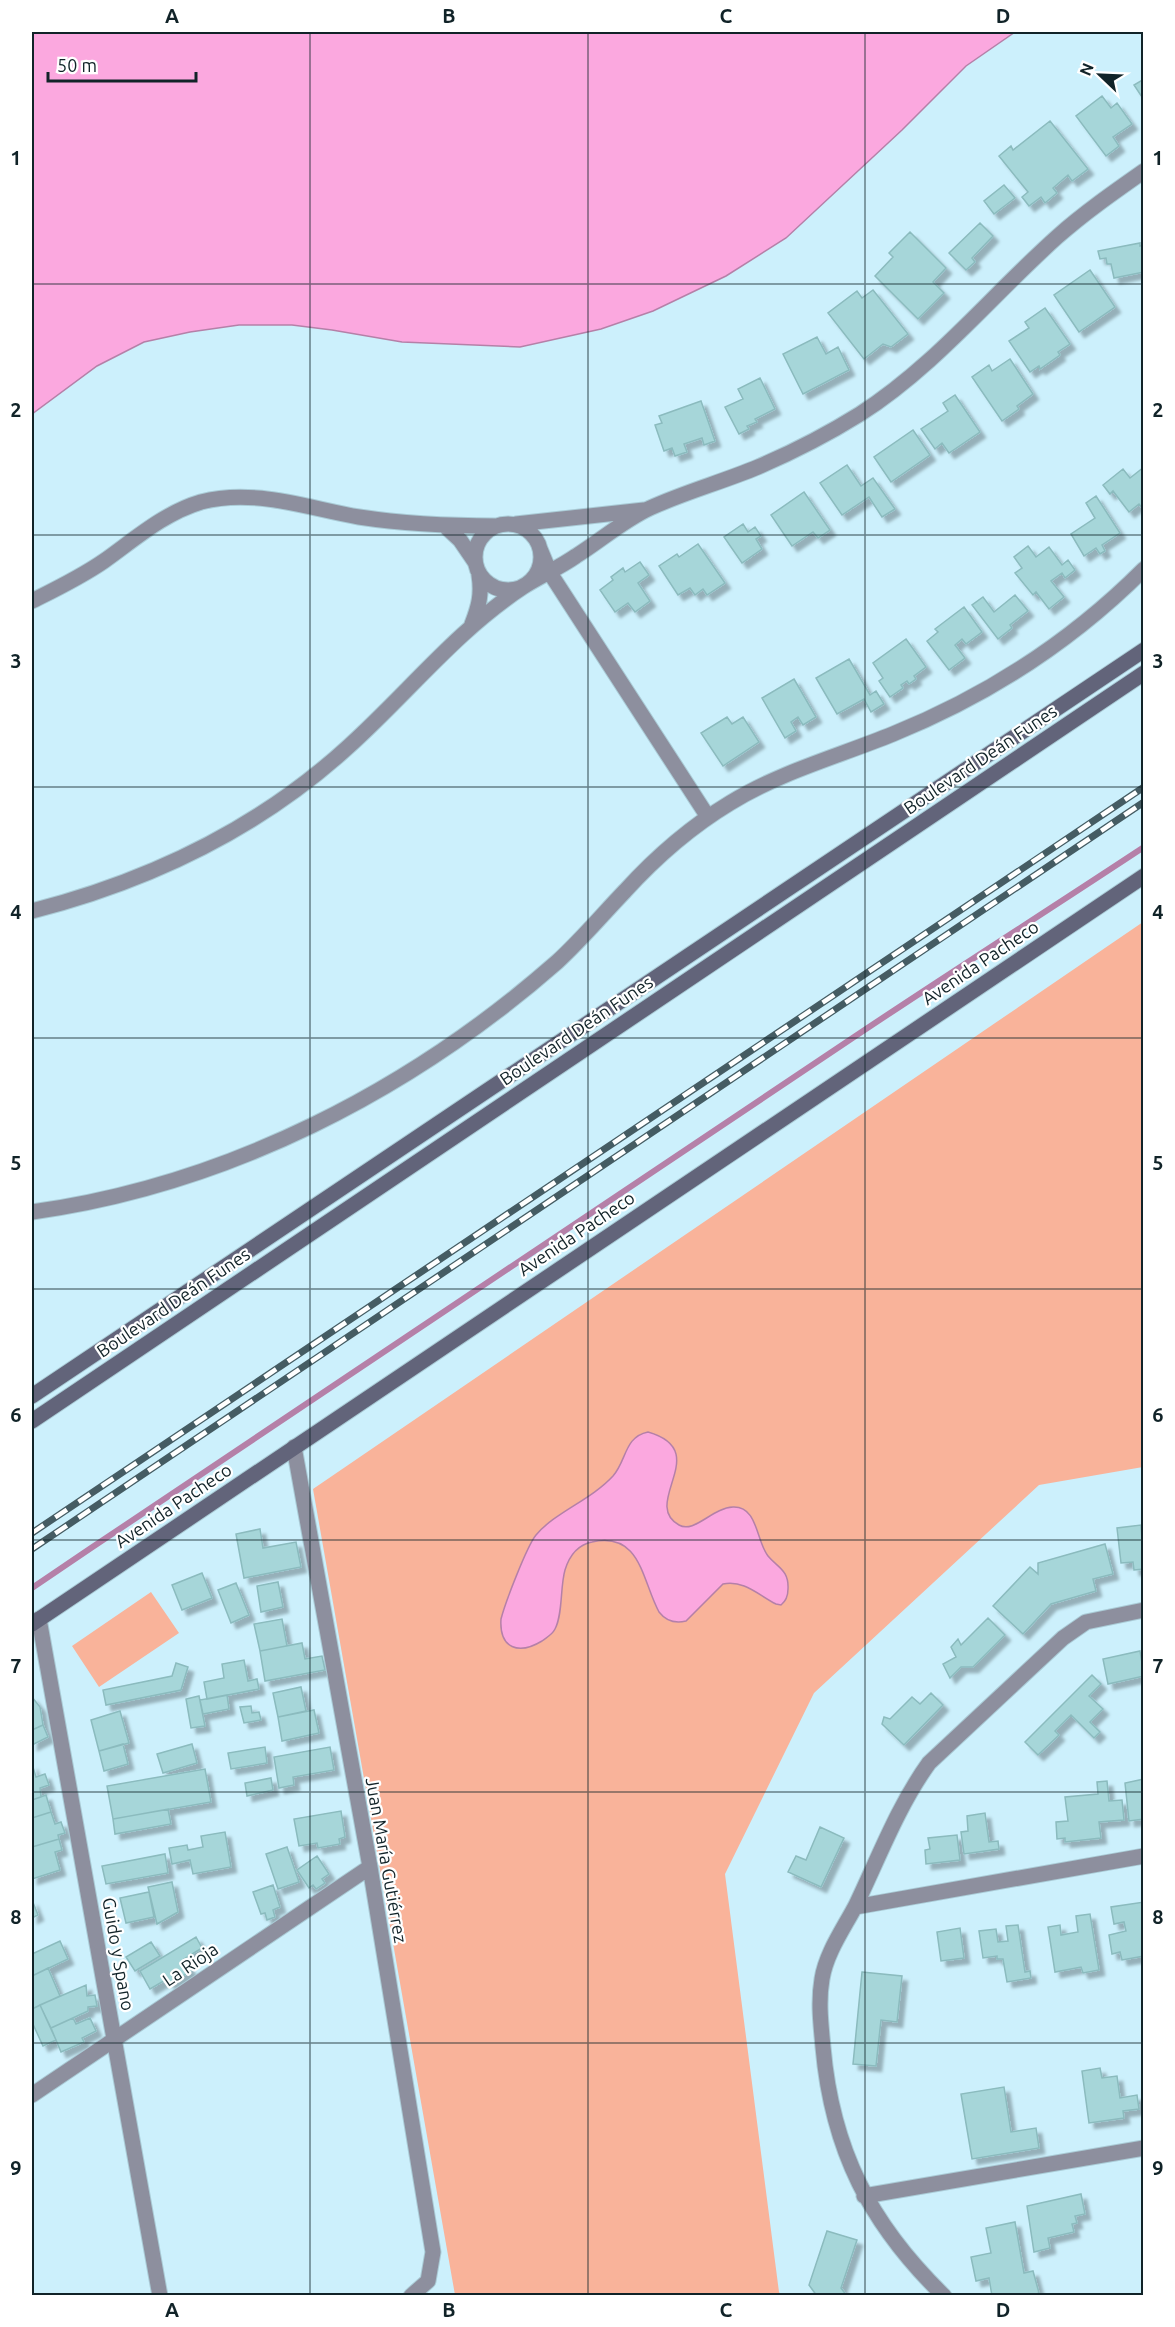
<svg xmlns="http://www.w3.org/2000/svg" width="1175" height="2327" font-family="Ubuntu,sans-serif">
<defs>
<filter id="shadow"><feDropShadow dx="5.5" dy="5.5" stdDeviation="1.5" flood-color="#0004"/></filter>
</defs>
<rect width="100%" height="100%" fill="#ccf0fc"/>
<path fill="#f9b39a" d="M1143 922V1467L1039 1485 814 1693 725 1874 779 2292 781 2295H455L313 1489Z
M151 1592 179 1633 99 1687 72 1646Z"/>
<path fill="#fba8df" stroke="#b580a8" stroke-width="1.5" d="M32 32H1015L966 66 902 130 786 238 726 276 653 311 601 329 520 347 402 342 332 330 292 325H239L190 332 144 342 97 366 32 414Z
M648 1432C714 1451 640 1503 679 1525 694 1534 712 1508 733 1507 758 1506 756 1541 768 1556 778 1568 789 1570 788 1589 788 1595 786 1601 781 1605L776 1604C758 1595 745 1580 723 1584L686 1621C674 1624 666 1621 659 1612 642 1581 641 1531 592 1542 577 1545 569 1557 565 1570 560 1587 563 1614 555 1629 552 1635 547 1637 542 1641 519 1655 499 1649 501 1619 505 1603 527 1546 536 1535 554 1513 591 1500 613 1476 627 1460 624 1437 648 1432Z"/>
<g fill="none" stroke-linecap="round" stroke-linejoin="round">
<path stroke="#b580a8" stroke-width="6" d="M32 1588C308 1401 586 1217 863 1031 956 969 1050 909 1144 847"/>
</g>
<path fill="#a6d6d9" stroke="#8bbbbe" stroke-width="1.5" filter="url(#shadow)" d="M1144 79V100L1134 85Z
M1102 96 1111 108 1117 103 1132 124 1113 137 1119 146 1106 156 1076 116Z
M1050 121 1088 169 1072 181 1068 175 1053 188 1057 193 1045 203 1041 197 1029 206 1022 197 1028 192 999 156 1011 146 1013 150Z
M1004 185 1015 198 994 214 984 201Z
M980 223 993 236 972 258 975 262 966 270 949 253Z
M910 232 946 268 933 282 944 293 918 319 875 276 893 257 889 253Z
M1140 243V246L1144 245V272L1114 278 1111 264H1107L1106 258 1100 259 1098 251Z
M1090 270 1115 307 1079 332 1054 295Z
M873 290 908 334 891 347 883 344 864 359 828 313 857 291 862 298Z
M1045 308 1070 344 1058 352 1060 355 1040 369 1039 366 1030 372 1009 341 1029 328 1025 322Z
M817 337 826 354 838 347 849 370 803 394 783 354Z
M1010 359 1033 394 1017 406 1019 409 1002 421 972 377 989 365 992 371Z
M760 378 775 409 755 419 757 422 747 426 749 429 739 434 725 407 743 399 738 389Z
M955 395 980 432 949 453 942 443 935 449 921 429 948 411 943 403Z
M701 401 715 441 704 445 702 438 684 444 687 452 675 456 672 448 664 451 655 425 662 423 659 416Z
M913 430 930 455 891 482 874 457Z
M847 465 861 486 873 478 895 509 882 517 869 497 842 515 820 483Z
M1144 467V510L1139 504 1129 512 1113 491 1110 494 1103 485 1123 469 1130 478Z
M804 492 830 530 818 538 813 532 792 546 771 515Z
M1096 496 1120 533 1102 545 1105 551 1100 554 1096 548 1084 556 1071 534 1095 518 1086 503Z
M743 524 748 532 755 527 761 536 756 539 762 549 742 563 724 537Z
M698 544 725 583 707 595 703 589 695 595 690 588 678 595 659 566 677 554 679 557Z
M1028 546 1036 557 1049 547 1062 565 1068 560 1075 570 1065 578 1062 573 1051 581 1064 597 1049 609 1036 592 1033 595 1015 573 1022 568 1014 557Z
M640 562 649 575 638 583 650 601 635 612 628 603 615 612 600 590 613 580 611 577 623 568 625 572Z
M1015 595 1028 611 1010 625 1012 628 998 639 972 605 983 597 994 612Z
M964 607 982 632 966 644 962 639 955 645 965 658 949 670 927 641 938 632 935 629Z
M906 639 926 667 914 676 916 679 909 684 907 681 901 685 903 688 890 697 879 681 883 678 873 663Z
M849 659 870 695 876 691 884 704 871 712 864 699 837 714 816 678Z
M794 679 816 717 803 725 798 717 791 722 796 731 785 738 762 698Z
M727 717 732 724 743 717 759 742 723 766 701 733Z
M1141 1525 1144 1569 1134 1570 1133 1562 1121 1563 1117 1528Z
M260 1529 263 1548 296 1542 301 1567 244 1578 236 1534Z
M1105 1544 1113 1574 1093 1579 1096 1591 1051 1604 1023 1634 993 1606 1030 1567 1038 1574V1563Z
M202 1573 212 1598 182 1610 172 1585Z
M278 1582 283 1607 261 1612 257 1586Z
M236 1583 249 1615 231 1623 218 1590Z
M988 1618 1005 1635 973 1667H961L950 1678 943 1664 956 1657 951 1647 958 1639 961 1645Z
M282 1619 287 1646 260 1651 254 1624Z
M302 1643 305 1659 322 1656 325 1670 265 1681 260 1651Z
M1140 1651 1144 1676 1108 1684 1103 1659Z
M244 1660 248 1681 257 1679 259 1689 207 1699 204 1682 224 1678 222 1664Z
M176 1663 188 1667 181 1690 106 1705 103 1690 172 1676Z
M1092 1675 1101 1684 1089 1696 1103 1709 1090 1722 1100 1732 1094 1738 1071 1715 1055 1731 1059 1735 1038 1755 1025 1742Z
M301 1687 306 1711 278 1717 273 1693Z
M931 1693 943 1705 904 1745 882 1724 884 1717 890 1719 912 1697 920 1704Z
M227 1695 229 1709 203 1714 200 1700Z
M199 1696 205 1726 191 1728 186 1699Z
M32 1697 40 1707 43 1725 32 1730Z
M251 1706 252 1713 259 1712 261 1720 244 1723 240 1707Z
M314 1710 319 1733 282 1741 278 1717Z
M120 1711 129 1743 99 1751 91 1720Z
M43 1725 48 1737 32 1745V1730Z
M123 1744 128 1764 104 1771 99 1751Z
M192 1744 197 1763 163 1773 157 1754Z
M265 1747 267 1763 231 1769 228 1753Z
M330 1747 334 1770 293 1777 294 1785 279 1788 274 1757Z
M32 1764 36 1777 45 1774 49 1785 40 1788 41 1797 32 1800Z
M205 1769 211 1802 113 1819 107 1786Z
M271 1778 273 1790 247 1796 245 1783Z
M1144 1779V1819L1129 1821 1125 1783Z
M1107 1781 1109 1801 1122 1800 1124 1820 1099 1822 1101 1838 1065 1842V1838L1057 1839 1056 1822 1068 1821 1065 1797 1098 1794 1097 1782Z
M46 1795 51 1812 32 1818V1800Z
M168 1809 171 1824 115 1834 113 1819Z
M341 1811 345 1837 339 1839 340 1844 318 1848 317 1843 299 1846 294 1819Z
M51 1812 55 1824 61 1822 65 1833 58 1835 59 1839 32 1847V1818Z
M985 1813 989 1842 998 1841 999 1849 964 1854 961 1832 968 1831 967 1816Z
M820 1827 844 1838 821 1887 788 1872 796 1856 806 1860Z
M225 1832 231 1867 193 1874 190 1860 172 1864 169 1848 187 1845 188 1850 203 1847 201 1836Z
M957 1835 960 1860 926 1864 925 1850 930 1849 928 1838Z
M59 1839 62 1850 55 1852 60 1870 32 1879V1847Z
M287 1847 299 1882 278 1889 266 1854Z
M165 1854 168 1873 106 1884 102 1866Z
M317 1856 329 1874 322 1879 325 1883 316 1889 313 1885 309 1888 297 1870Z
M172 1882 178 1912 157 1924 148 1887Z
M273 1885 280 1907 273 1910 275 1917 267 1920 265 1913 261 1914 253 1892Z
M149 1892 154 1917 126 1923 120 1898Z
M32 1900 38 1915 32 1918Z
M1144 1902V1956L1122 1960 1120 1952 1112 1954 1109 1935 1126 1931 1124 1922 1114 1924 1111 1907Z
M1090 1914 1099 1970 1083 1973 1081 1967 1055 1972 1048 1927 1060 1925 1061 1935 1078 1932 1076 1916Z
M1018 1925 1025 1972 1030 1971 1031 1978 1007 1982 1003 1959H997V1956L983 1958 979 1931 996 1929 998 1942 1008 1941 1006 1926Z
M960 1928 964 1958 941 1961 937 1932Z
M196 1937 202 1948 184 1959 191 1971 170 1984 167 1979 150 1989 140 1971Z
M60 1941 68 1959 32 1976V1954Z
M151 1942 160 1956 135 1971 126 1957Z
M48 1968 60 1996 32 2009V1976Z
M862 1972 902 1976 897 2022 881 2020 876 2066 853 2064Z
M86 1985 87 1996 95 1995 97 2006 88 2007V2011L51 2028 40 2005Z
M40 2005 56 2040 43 2046 32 2022V2009Z
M73 2018 76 2024 90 2018 96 2031 82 2038 84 2042 61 2052 51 2028Z
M1100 2068 1102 2078 1117 2076 1120 2098 1137 2095 1139 2109 1123 2111 1124 2118 1089 2123 1082 2071Z
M1004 2087 1011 2132 1036 2128 1039 2148 972 2159 961 2094Z
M1081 2194 1085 2214 1075 2216 1077 2223 1072 2224 1074 2232 1048 2238 1050 2248 1034 2252 1027 2206Z
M1015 2222 1024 2273 1033 2271 1039 2293 1031 2296H992L989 2278 976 2281 971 2257 991 2253 986 2228Z
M827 2231 857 2240 841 2288 847 2296H817L809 2285Z"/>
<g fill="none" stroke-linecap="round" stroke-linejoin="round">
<g stroke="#aacbd6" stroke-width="17">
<path id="street" d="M475 557a33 33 0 1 1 66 0a33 33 0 1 1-66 0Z
M516 524 644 510
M445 526 460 540 475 562
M540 549 550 573 708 817
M32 601C56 589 81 577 104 561 135 539 164 513 201 502 254 488 307 508 359 517 405 524 450 526 496 526
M472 624C479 606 482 594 479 575
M32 911C149 881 258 829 348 747 407 694 456 631 523 587 540 576 559 568 576 556 600 541 624 520 650 508 685 492 722 482 758 467 793 452 828 434 860 414 935 366 991 296 1057 237 1084 213 1114 192 1144 171
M32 1212C227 1185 410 1091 557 962 581 940 602 915 625 891 655 858 692 826 730 803 780 772 839 756 893 734 987 696 1072 641 1144 569
M294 1447 370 1867 433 2252 428 2281 411 2296
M39 1619 160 2296
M855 1907 1144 1856
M32 2095 370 1867
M864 2196 1144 2148
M944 2296C870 2224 832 2150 823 2047 821 2025 818 2002 822 1979 826 1953 844 1928 856 1905 879 1857 898 1806 929 1763L1063 1638 1086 1622 1144 1610"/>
</g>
<g stroke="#aacbd6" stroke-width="17">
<path id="secondary" d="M32 1396 1144 650
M32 1421 1144 673
M32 1624 1144 876"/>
</g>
<use href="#street" stroke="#8d8f9e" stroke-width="15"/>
<use href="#secondary" stroke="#62647a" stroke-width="15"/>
<g stroke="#455c63" stroke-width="7">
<path id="rail" d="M32 1533 1144 787
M32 1549 1144 802"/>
</g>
<use href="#rail" stroke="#fff" stroke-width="4.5" stroke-dasharray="14" stroke-linecap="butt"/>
</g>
<path fill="none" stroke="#112328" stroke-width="1.5" stroke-opacity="0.55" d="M310 32V2296M588 32V2296M865 32V2296M32 284H1144M32 535H1144M32 787H1144M32 1038H1144M32 1289H1144M32 1540H1144M32 1792H1144M32 2043H1144"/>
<g text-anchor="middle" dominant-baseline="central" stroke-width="4.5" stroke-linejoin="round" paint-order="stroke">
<g font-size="18" fill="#112328" stroke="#fff">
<text transform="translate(980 759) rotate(-34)">Boulevard Deán Funes</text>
<text transform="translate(980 962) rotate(-34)">Avenida Pacheco</text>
<text transform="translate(576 1030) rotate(-34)">Boulevard Deán Funes</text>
<text transform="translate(576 1233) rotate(-34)">Avenida Pacheco</text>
<text transform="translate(173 1302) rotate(-34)">Boulevard Deán Funes</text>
<text transform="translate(173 1505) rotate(-34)">Avenida Pacheco</text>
<text transform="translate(387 1860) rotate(80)">Juan María Gutiérrez</text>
<text transform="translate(119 1954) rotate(80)">Guido y Spano</text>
<text transform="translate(190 1964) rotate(-34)">La Rioja</text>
</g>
</g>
<rect width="1175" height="2327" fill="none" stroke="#ffffff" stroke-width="66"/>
<g transform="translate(1100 75) rotate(293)" stroke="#ffffff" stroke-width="4.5" paint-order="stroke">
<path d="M0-4.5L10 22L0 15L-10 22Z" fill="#112328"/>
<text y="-9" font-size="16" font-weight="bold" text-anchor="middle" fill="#112328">N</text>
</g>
<path d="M48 72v9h148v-9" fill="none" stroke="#112328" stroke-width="3"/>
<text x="57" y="72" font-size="18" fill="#112328" stroke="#ffffff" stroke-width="4.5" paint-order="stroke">50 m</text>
<rect x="33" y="33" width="1109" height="2261" fill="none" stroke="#112328" stroke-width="2"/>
<g font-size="20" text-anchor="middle" font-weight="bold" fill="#112328">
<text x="172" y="23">A</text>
<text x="449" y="23">B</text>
<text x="726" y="23">C</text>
<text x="1003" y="23">D</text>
<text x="16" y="165">1</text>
<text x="1158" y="165">1</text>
<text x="16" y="417">2</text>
<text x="1158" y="417">2</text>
<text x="16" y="668">3</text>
<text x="1158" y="668">3</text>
<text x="16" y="919">4</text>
<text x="1158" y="919">4</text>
<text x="16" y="1170">5</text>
<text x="1158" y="1170">5</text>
<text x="16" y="1422">6</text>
<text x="1158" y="1422">6</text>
<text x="16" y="1673">7</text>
<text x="1158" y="1673">7</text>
<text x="16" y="1924">8</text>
<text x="1158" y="1924">8</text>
<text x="16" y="2175">9</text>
<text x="1158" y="2175">9</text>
<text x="172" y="2317">A</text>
<text x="449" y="2317">B</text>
<text x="726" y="2317">C</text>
<text x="1003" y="2317">D</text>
</g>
</svg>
